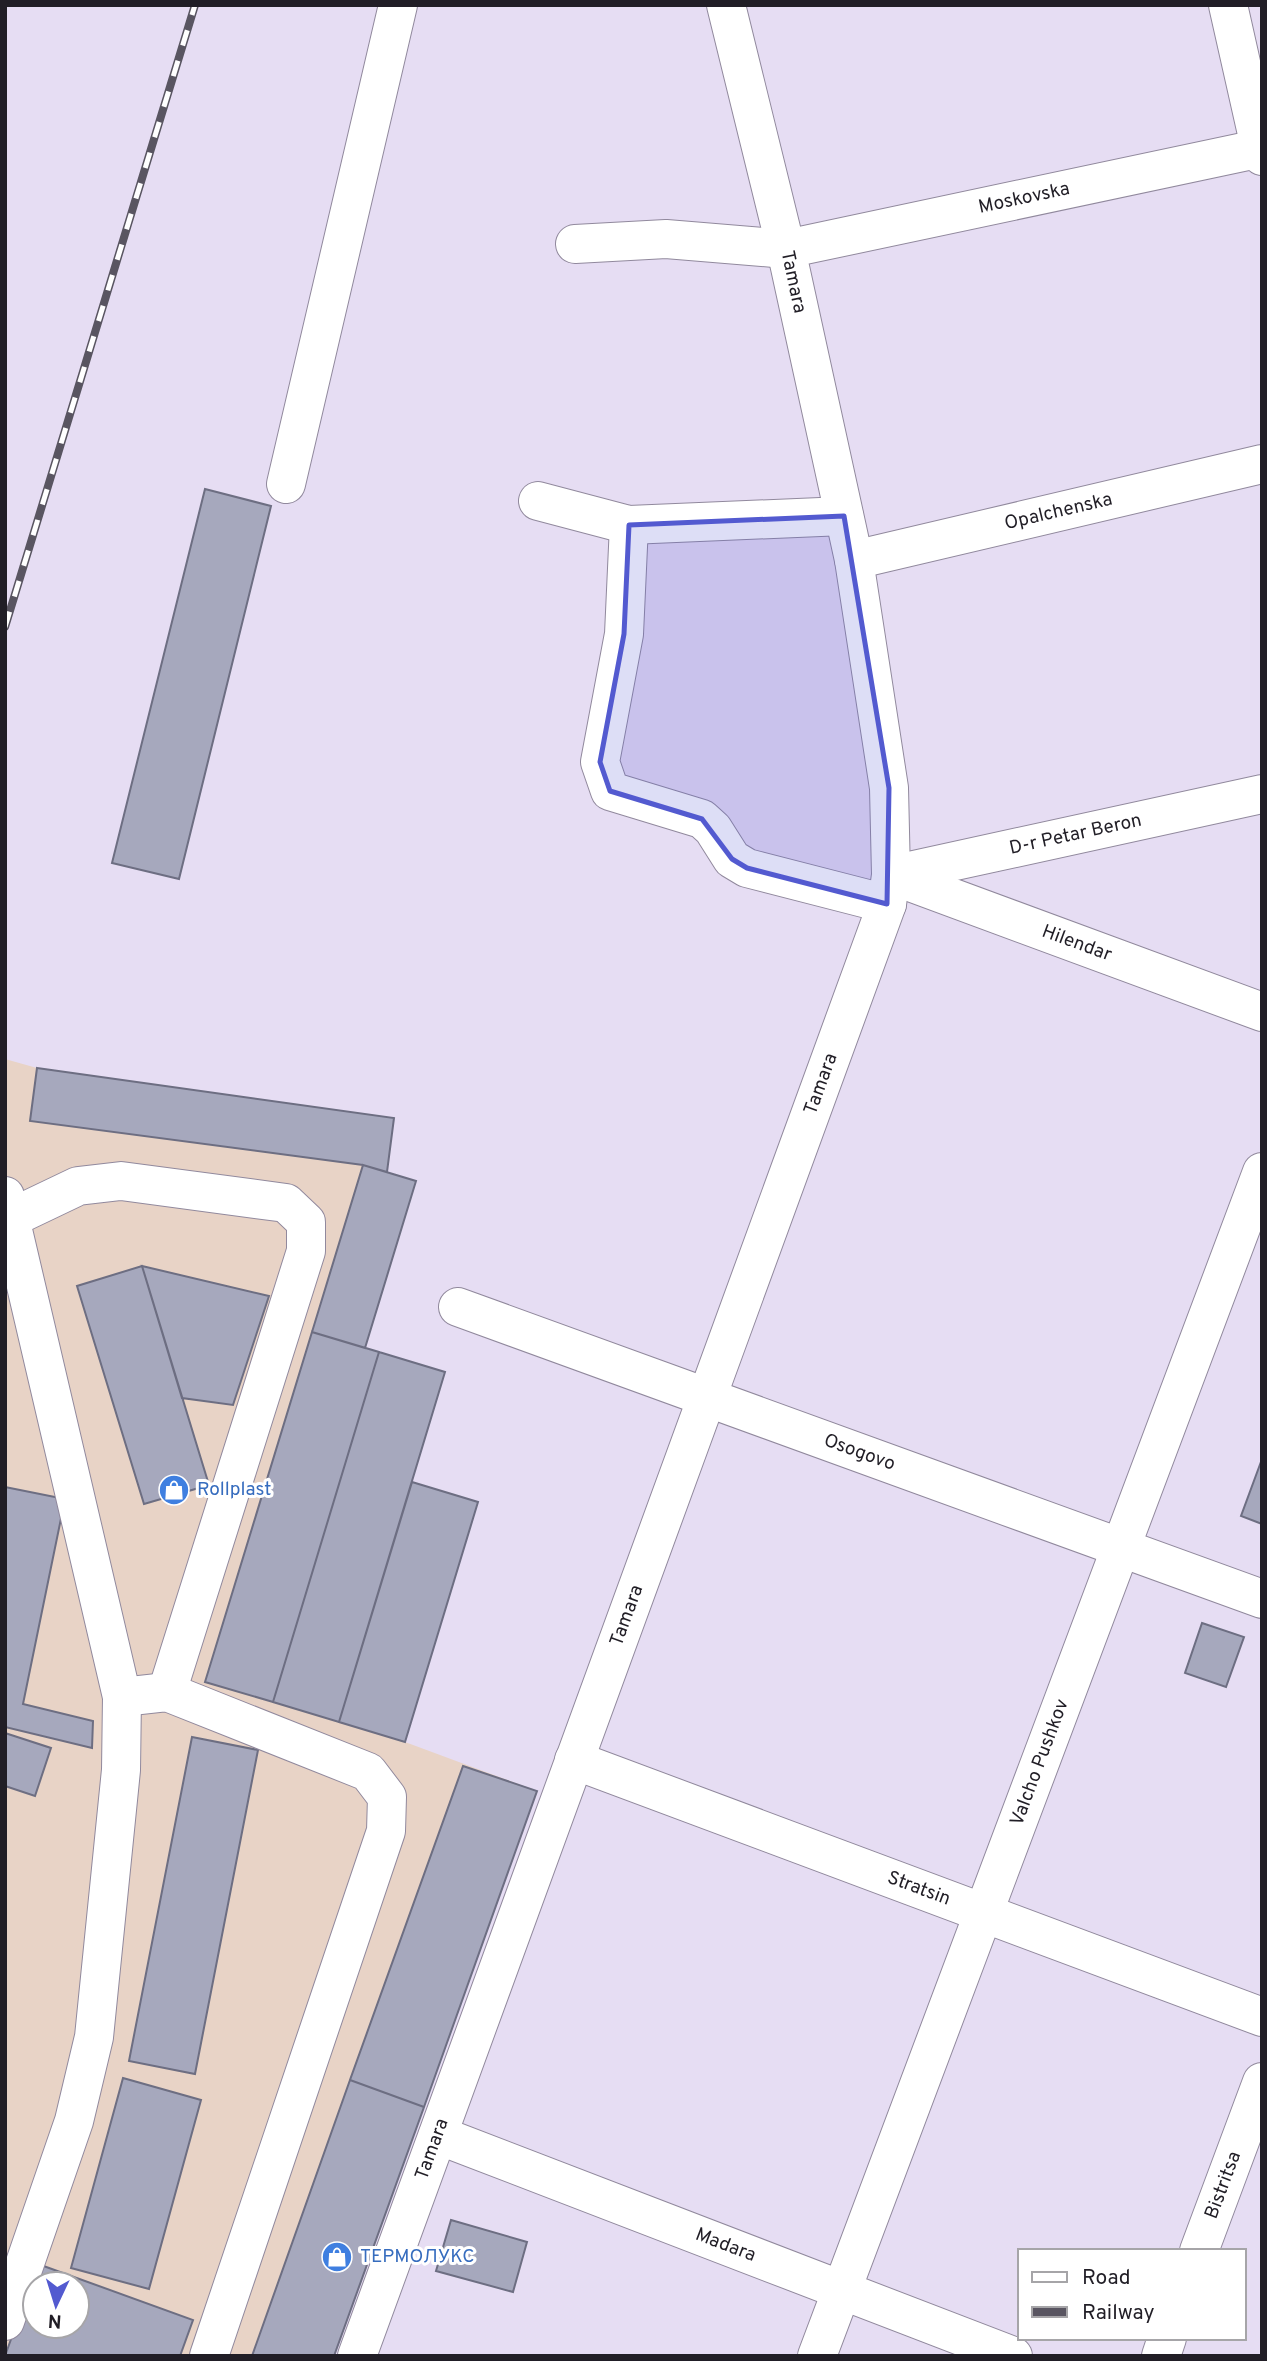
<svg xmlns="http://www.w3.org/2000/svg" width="1267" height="2361" font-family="Overpass,sans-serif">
<rect width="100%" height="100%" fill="#e6ddf3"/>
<path fill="#e8d3c6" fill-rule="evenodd" d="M5 1059 37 1068 394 1118 387 1172 416 1181 365 1348 445 1372 412 1482 478 1502 405 1742 537 1791 334 2356H5ZM35 2284H77V2326H35Z"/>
<path fill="#a6a8bd" stroke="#6d6e82" stroke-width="2" fill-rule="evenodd" d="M205 489 271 506 179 879 112 863Z
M37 1068 394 1118 387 1172 363 1165 30 1121Z
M363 1165 416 1181 365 1348 312 1332Z
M142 1266 269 1296 233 1405 182 1398Z
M142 1266 209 1485 144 1504 77 1286Z
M312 1332 379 1352 273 1702 205 1682Z
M379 1352 445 1372 339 1722 273 1702Z
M1262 1459V1524L1241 1516Z
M412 1482 478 1502 405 1742 339 1722Z
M5 1487 65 1499 23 1704 93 1721 92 1748 5 1727Z
M1202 1623 1244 1637 1226 1687 1185 1673Z
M5 1733 51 1748 35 1796 5 1786Z
M192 1737 258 1750 195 2074 129 2061Z
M463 1766 537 1791 424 2107 350 2080Z
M123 2078 201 2100 149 2289 71 2268Z
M350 2080 424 2107 334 2356H252Z
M451 2220 527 2242 513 2292 436 2271Z
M38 2264 193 2320 180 2356H5ZM35 2284H77V2326H35Z"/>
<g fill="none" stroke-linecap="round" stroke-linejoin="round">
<g stroke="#91899d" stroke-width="40">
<g id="minor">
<path d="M1228 5 1262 156"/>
<path id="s1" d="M575 244 666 239 786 249 1262 148"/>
<path d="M286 484 398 5"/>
<path d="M538 501 629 525 844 516"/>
<path d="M629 525 624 634 600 762 610 791 702 819 713 829 732 859 747 868 887 904"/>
<path id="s2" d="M854 560 1262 464"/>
<path id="s3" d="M891 875 1262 1012"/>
<path id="s4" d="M891 875 1262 794"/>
<path d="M5 1196 122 1697 121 1770 94 2037 74 2121 5 2321"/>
<path d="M11 1218 78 1186 121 1181 286 1203 306 1222V1251L167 1692"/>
<path id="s5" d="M458 1307 1262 1599"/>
<path d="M122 1697 167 1692 368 1772 387 1797 386 1831 209 2356"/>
<path id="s6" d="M574 1760 1262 2017"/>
<path id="s7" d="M438 2135 1013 2356"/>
<path id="s8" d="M1199 2251 1262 2082"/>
<path id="s9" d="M357 2356 887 904 891 875 889 788 854 560 786 249 726 5"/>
<path id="s10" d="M817 2356 1262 1172"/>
<path d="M1161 2356 1167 2338"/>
</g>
</g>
<use href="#minor" stroke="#fff" stroke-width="38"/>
<g stroke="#595561" stroke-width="8">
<path id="rail" d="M5 627 195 5"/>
</g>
<use href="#rail" stroke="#fff" stroke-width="5" stroke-dasharray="16" stroke-linecap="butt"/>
</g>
<path fill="#535ad0" fill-opacity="0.2" stroke="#535ad0" stroke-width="5" stroke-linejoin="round" d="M844 516 889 788 887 904 747 868 732 859 702 819 610 791 600 762 624 634 629 525Z"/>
<defs>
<g id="shop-disc" transform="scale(1.575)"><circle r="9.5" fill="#3f7fe0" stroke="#fff"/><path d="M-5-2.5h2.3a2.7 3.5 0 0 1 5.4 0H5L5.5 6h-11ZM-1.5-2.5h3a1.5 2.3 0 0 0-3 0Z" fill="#fff"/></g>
</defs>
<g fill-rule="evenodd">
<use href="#shop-disc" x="174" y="1490"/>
<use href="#shop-disc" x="337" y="2257"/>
</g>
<g text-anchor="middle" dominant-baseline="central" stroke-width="6" stroke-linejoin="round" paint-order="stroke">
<g font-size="19" fill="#211e26" stroke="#fff">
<text stroke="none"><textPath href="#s1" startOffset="455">Moskovska</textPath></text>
<text transform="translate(793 282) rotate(78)">Tamara</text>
<text stroke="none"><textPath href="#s2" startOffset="210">Opalchenska</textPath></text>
<text stroke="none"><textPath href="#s4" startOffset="189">D-r Petar Beron</textPath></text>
<text stroke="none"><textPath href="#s3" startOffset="198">Hilendar</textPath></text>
<text stroke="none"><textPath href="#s9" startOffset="1354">Tamara</textPath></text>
<text stroke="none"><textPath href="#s5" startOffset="427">Osogovo</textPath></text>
<text stroke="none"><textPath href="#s9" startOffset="788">Tamara</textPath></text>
<text stroke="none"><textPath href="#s10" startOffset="634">Valcho Pushkov</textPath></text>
<text stroke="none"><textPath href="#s6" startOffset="368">Stratsin</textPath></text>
<text stroke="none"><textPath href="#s9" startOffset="220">Tamara</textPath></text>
<text stroke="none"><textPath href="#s8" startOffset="70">Bistritsa</textPath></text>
<text stroke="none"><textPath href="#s7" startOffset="308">Madara</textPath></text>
</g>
<g font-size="19" fill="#366cbe" stroke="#fff" text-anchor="start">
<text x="197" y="1490">Rollplast</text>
<text x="360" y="2257">ТЕРМОЛУКС</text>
</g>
</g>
<rect width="1267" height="2361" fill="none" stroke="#211e26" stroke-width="14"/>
<rect x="1018" y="2249" width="228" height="91" fill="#ffffff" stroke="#a6a5a8" stroke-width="2"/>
<rect x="1032" y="2272" width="35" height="10" fill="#ffffff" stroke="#a6a5a8" stroke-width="2"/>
<text x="1082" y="2284" font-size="21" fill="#211e26">Road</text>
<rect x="1032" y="2307" width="35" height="10" fill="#595561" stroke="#a6a5a8" stroke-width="2"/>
<text x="1082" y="2319" font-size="21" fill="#211e26">Railway</text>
<g transform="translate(56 2305) rotate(184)"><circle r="33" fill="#ffffff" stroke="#a6a5a8" stroke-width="2"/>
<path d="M0-5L12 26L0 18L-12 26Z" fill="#535ad0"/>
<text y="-10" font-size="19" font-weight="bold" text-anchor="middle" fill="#211e26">N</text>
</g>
</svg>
